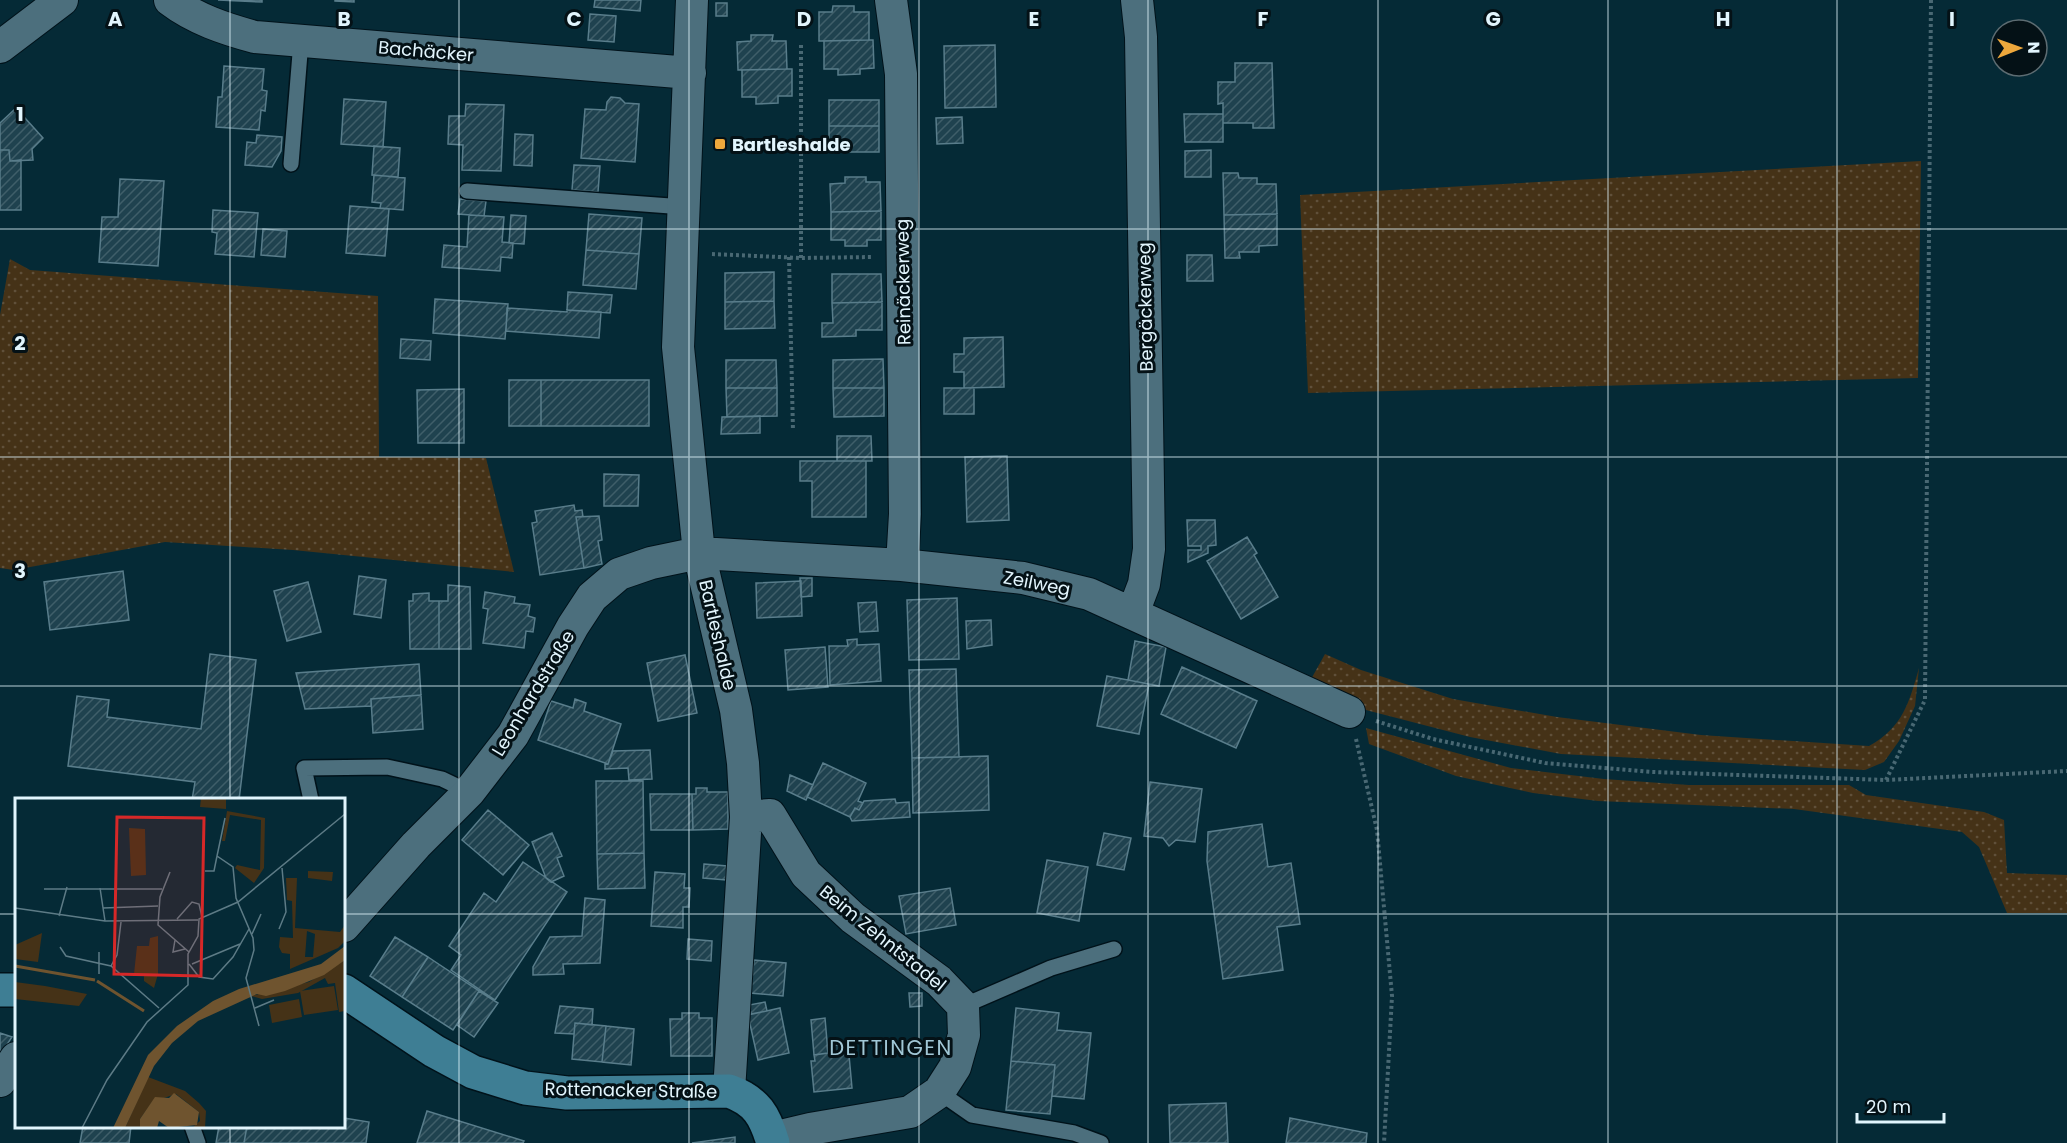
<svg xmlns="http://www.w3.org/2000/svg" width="2067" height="1143" font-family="Poppins,sans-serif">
<defs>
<pattern id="grass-dots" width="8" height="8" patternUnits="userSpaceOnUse" patternTransform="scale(1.5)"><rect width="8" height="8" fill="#453217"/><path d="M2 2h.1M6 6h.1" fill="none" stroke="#60503a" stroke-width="1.8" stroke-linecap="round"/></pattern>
<pattern id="building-hatch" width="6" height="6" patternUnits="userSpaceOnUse" patternTransform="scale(1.5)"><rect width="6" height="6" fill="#1f424f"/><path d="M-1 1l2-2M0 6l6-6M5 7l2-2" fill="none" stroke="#3f5e69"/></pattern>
</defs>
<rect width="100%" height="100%" fill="#052a36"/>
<path fill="url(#grass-dots)" d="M1921 161 1918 378 1308 393 1300 195Z
M10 259 30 270 378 296 379 457 486 458 514 572 293 550 165 542 14 570 0 568V315Z
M1325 654 1361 670 1453 699 1557 717 1701 735 1869 746C1903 727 1909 703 1919 668L1915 706 1899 741 1884 762 1865 770 1561 754 1470 737 1362 709 1310 681Z
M1366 728 1511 768 1604 779 1689 785H1849L1866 795 1984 812 2004 820 2007 873 2067 875V913H2007L1979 847 1962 832 1794 809 1598 801 1533 793 1456 776 1369 744Z"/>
<path fill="url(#building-hatch)" stroke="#597d8b" stroke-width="1.5" d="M218 0H262V2Z
M335 0H354V2L335 1Z
M595 0H641L640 11 594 7Z
M716 3H727V16H716Z
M833 6H854V12H869V40L819 41V12H832Z
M590 14 616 16 614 42 588 40Z
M751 35H773L772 41H786L787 69 738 70 737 42 751 41Z
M869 40H873L874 68 860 69V74L838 75V69H824V41Z
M995 45 996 107 945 108 944 46Z
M1235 63H1272L1274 128H1253V123H1223V103L1218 104V82H1235Z
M224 66 264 69 262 90 267 91 265 111 261 110 259 130 216 127 218 97H222Z
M787 69H792V96H778V103L756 104V97H742V70Z
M611 97 620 98 625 103 639 104 635 162 581 158 585 109 606 110 607 102Z
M344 99 386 102 383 147 341 144Z
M829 100H879V126H829Z
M466 104 504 105 501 171 462 170 463 145 448 144 449 116H465Z
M16 108 43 138 32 149 33 160 10 161 9 150H0V123Z
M1184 114H1223V142H1185Z
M962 117 963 143 937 144 936 118Z
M829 126H879V152H829Z
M515 134 533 135 532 166 514 165Z
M257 135 282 137 281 151 272 167 245 165 247 142 256 143Z
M374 146 400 148 398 177 372 175Z
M0 150H9L10 161 21 160V210H0Z
M1211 150V177H1185V151Z
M574 165 600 166 598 192 572 190Z
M1223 173H1238L1239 178H1257V184H1276L1277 214 1224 215Z
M374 175 405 178 403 210 380 208 381 203 372 202Z
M845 177H866V182H880L881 211 831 212 830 184 845 183Z
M120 179 164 181 158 266 99 262 102 217H118Z
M460 199 486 201 484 216 458 214Z
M350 206 389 209 385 256 346 253Z
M213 210 258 213 254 257 215 254 217 233 212 232Z
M881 211V240H867V246H845V240H831V212Z
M589 214 642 218 639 254 586 250Z
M1277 214V245L1259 246V252H1239L1240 258H1225L1224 215Z
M469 215 504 217 502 242 513 243 512 258 501 257 500 271 442 267 444 245 467 247Z
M511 215 526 216 524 244 509 243Z
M263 229 287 231 285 257 261 255Z
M586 250 639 254 636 289 583 285Z
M1187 255H1212L1213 281H1187Z
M774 272V301L725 302V273Z
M832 274H881L882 302 832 303Z
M568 292 612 295 610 313 567 310Z
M435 299 508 304 505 339 433 333Z
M774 301 775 328 725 329V302Z
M882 302V330H856V336L822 337V323H833L832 303Z
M507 308 567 312V310L601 312 599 338 506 331Z
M1003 337 1004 387 964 388V372H954V354H964V338Z
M401 339 431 341 430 360 400 358Z
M883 359 884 388H833V360Z
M726 360H776L777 388H726Z
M509 380H541V426H509Z
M541 380H649V426H541Z
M726 388H777V416L727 417Z
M833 388H884V416L834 417Z
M944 388H974V414H944Z
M464 389V443H418L417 390Z
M760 416V433L721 434 722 417Z
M837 436H871L872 461H837Z
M1007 456 1009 520 967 522 965 457Z
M800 461H866V517H812V481H800Z
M604 474 639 475 638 506H604Z
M574 505 575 511 582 510 583 517H576L584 568 540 575 532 523 537 522 535 511Z
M599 516 602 540 598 541 602 564 584 568 576 517Z
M1187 520H1215L1216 545 1208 546V553L1188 562V550H1201V546H1188Z
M1247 537 1257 553 1254 555 1278 597 1241 619 1207 561Z
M123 571 129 620 50 630 44 582Z
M359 576 386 580 381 618 354 614Z
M800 578H812V596L801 597Z
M801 581 802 616 757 618 756 583Z
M308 582 321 632 287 641 274 591Z
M448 585 470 587 471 649H439V601H448Z
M485 592 515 597 514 603 530 605 528 616 535 618 533 632 526 631 524 648 483 643 488 609 483 608Z
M429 593V601H439V649H410L409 601H413V594Z
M957 598 959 659 909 660 907 600Z
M876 602 878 631 860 632 858 603Z
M991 620 992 645 967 649 966 621Z
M857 639V645L879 644 881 681 830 685 829 646H848L847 640Z
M1135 641 1166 647 1159 686 1128 680Z
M825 647 828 687 788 690 785 650Z
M210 654 256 660 239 800H192L195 782 68 766 77 696 109 700 107 717 201 729Z
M685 655 697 713 658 721 647 663Z
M419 664 421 695 371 699V706L305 709 296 673Z
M1182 667 1257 701 1236 748 1161 714Z
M956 669 959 757 912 758 909 670Z
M1107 676 1149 684 1139 734 1097 726Z
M421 695 423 729 373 733 371 699Z
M575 699 586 703 584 711 621 724 608 764 538 740 551 701 573 708Z
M650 750 652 779 629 780 628 768 605 769V763L608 764 613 751Z
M988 756 989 810 913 813 912 758Z
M823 763 866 783 858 801 863 803 859 810 855 808 850 817 807 797Z
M790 775 813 785 806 800 787 791Z
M596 781H643L644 853 597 854Z
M1150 782 1202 789 1195 842 1176 840 1169 846 1163 838 1144 836Z
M696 788H707V792H728V829L693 830 692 794H696Z
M650 794H692L693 830H651Z
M895 799 896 803 909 802 910 817 852 821 850 817 855 808 859 810 864 801Z
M488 810 529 845 503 875 462 840Z
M1262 824 1268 867 1291 863 1300 924 1277 927 1283 970 1223 979 1207 861 1208 832Z
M552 833 562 856 557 858 564 876 551 882 546 878 532 842Z
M1104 833 1131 838 1124 870 1097 865Z
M644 853 645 888 598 889 597 854Z
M1047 860 1088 867 1079 921 1037 913Z
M523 862 567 892 495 1000 451 970 461 955 449 946 484 893 496 902Z
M704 864 727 866 726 880 703 878Z
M655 872 685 874 684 888H690L689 907H683V928L651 926Z
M950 888 956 925 906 934 899 896Z
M585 898 605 900 600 963 563 964 564 974 533 975V967L550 937 582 936Z
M395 937 428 957 402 997 370 976Z
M688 939 712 941 711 961 687 959Z
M428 957 479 991 453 1030 402 997Z
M754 960 786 963 783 996 750 993Z
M479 991 498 1003 474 1037 457 1025Z
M909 993H922V1006L910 1007Z
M765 1002 767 1011 751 1014 749 1005Z
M560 1006 593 1009 592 1025 575 1023 574 1034 555 1033Z
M780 1008 789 1053 758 1060 748 1015Z
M1016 1008 1059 1013 1057 1030 1091 1033 1084 1099 1052 1096 1055 1065 1011 1061Z
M682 1013H699V1018H712V1056H671L670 1019H682Z
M825 1018 828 1053 814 1055 811 1020Z
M575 1023 606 1026 602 1062 572 1059Z
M606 1026 634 1029 631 1065 602 1062Z
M0 1033 12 1037 2 1052 0 1051Z
M848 1044 852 1088 814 1092 811 1061H815L814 1055 828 1053 827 1046Z
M1011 1061 1055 1065 1050 1114 1006 1110Z
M1226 1103 1228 1143H1170L1169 1105Z
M427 1111 524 1141 523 1143H417Z
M344 1118 369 1122 366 1143H244L247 1126H344Z
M1290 1118 1367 1133 1366 1143H1286Z
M83 1126H131L129 1143H80Z
M219 1126H247L244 1143H216Z
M735 1137V1143H692Z"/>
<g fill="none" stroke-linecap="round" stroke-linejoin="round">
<g stroke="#00121a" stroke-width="18">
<path id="service" d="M291 164 301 41
M467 191 684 207
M311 800 304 768 387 767 442 779 469 792
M963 1006 1051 968 1114 949
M939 1092 972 1115 1074 1133 1101 1143
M192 1126 198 1143"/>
</g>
<g stroke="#00121a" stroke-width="34">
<path id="minor" d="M170 0C195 19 225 29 255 37L690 73
M692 0 678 347 699 553 736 710 743 763 746 817 729 1091
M891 0 901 74 905 514 902 565
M0 47 62 0
M1133 613 1144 584 1149 549 1141 37 1137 0
M746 817 770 815 806 874 853 918 939 981 963 1006 964 1035 955 1067 939 1092 910 1112 810 1129 772 1138
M344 926 416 845 469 792 513 735 573 626 592 597 619 574 651 563 699 553 902 565 1023 578 1089 594 1349 712
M0 1081 16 1058"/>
</g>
<g stroke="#00121a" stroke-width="36">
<path id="secondary" d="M0 990H16
M344 991 434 1051 473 1072 525 1088 567 1093 729 1091C757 1101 765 1116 773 1143"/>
</g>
<path stroke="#496873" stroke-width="4" stroke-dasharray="3 3" stroke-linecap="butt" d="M712 254 801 258 872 257
M789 257 793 431
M801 258V44
M1376 721 1433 739 1545 763 1652 772 1886 780 2067 771
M1356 739 1377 830 1392 996 1384 1143
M1886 780 1925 700 1931 0"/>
<use href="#service" stroke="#4c6f7d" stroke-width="15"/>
<use href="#minor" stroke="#4c6f7d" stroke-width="32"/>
<use href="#secondary" stroke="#3e7e94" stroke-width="33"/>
</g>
<path fill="none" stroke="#e2f5fd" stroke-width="1.5" stroke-opacity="0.55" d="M230 0V800M459 0V1143M689 0V1143M919 0V1143M1148 0V1143M1378 0V1143M1608 0V1143M1837 0V1143M0 229H2067M0 457H2067M0 686H2067M0 914H16M344 914H2067M230 1126V1143"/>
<rect fill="#eea83c" stroke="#041116" stroke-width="2" x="714" y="138" width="12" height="12" rx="3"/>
<g text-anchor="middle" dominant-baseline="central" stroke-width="6" stroke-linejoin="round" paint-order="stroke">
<g font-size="18" fill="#e2f5fd" stroke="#041116">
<text transform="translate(426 51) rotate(5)">Bachäcker</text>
<text transform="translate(903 282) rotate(-91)">Reinäckerweg</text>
<text transform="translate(1145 307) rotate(-91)">Bergäckerweg</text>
<text transform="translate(1037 583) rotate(11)">Zeilweg</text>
<text transform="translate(718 635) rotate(77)">Bartleshalde</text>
<text transform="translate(533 693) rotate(-59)">Leonhardstraße</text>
<text transform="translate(883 938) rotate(39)">Beim Zehntstadel</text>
<text transform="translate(631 1090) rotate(1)">Rottenacker Straße</text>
</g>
<g font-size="18" font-weight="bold" fill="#e2f5fd" stroke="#041116" text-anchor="start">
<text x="732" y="144">Bartleshalde</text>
</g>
<g font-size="21" letter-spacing="1.5" fill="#a1c7d6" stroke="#041116">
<text x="891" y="1047">DETTINGEN</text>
</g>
</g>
<g transform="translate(15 798)">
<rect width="330" height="330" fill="#052a36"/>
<path d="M212 13 250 20 249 70 239 85 220 70 222 67 245 72 246 22 215 17 210 43H207ZM114 30 130 31 131 77 116 78ZM293 73 318 74 317 83 293 80ZM271 80H282L280 130 325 134 330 127V143L323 150 275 171V156L267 155 264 149 265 139 278 140 277 103 272 102ZM292 133 300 136 298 159H290ZM27 135 23 164 0 161V147ZM143 138V176L139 190 129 183V178L119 176 122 148H134L135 140ZM330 162V213L324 214 320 185 313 186 310 180 283 195 247 201 236 198 294 184ZM0 184 30 188 72 196 64 208 0 201Z" fill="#453217" fill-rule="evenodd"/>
<path d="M186 0H211V11L185 9ZM133 279 170 293 184 305 191 313 190 330H177L185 323 184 314 161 296 137 304 125 321V330H110Z" fill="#453217"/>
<path d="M319 188 323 212 289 217 285 193ZM284 201 287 219 257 225 254 207Z" fill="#453217"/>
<path d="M330 148V162L309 177 270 193 251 198 242 196 183 223 157 245 139 268 110 330H98L133 257 162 228 198 203 224 191 306 166ZM159 295 184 314 182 327 154 330 144 323 142 330H125V321L140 299 154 300Z" fill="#6f542f"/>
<path fill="none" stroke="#6f542f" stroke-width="3" d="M0 168 80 182M82 183 129 213"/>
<path fill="none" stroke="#5d7b86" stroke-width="1.5" d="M210 20 202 58 218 69 221 100 238 140 239 152 231 180 244 228M190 73H199L202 58M155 74 145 99 143 127 174 154M85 90 90 123M29 91H147M0 110 90 123 183 122M88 110 143 108M44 118 52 89M162 121 177 104 184 106 187 119M264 131 271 114 267 70M237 136 246 116M160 142 158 154 170 151M45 149 51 158 96 168 144 210M84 154V176M174 166 184 179 198 181 218 159 234 131M177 166 225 146M96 168 102 157 106 124M240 210 259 202M67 330 92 282 132 224 173 187V156L183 138 184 121 223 104 330 16"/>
<path fill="#d62828" fill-opacity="0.15" stroke="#d62828" stroke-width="3" d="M102 19 189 20 186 178 99 176Z"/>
<rect width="330" height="330" fill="none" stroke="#e2f5fd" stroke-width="3"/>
</g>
<g font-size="20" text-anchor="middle" font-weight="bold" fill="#e2f5fd" stroke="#041116" stroke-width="6" stroke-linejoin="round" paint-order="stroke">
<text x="115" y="26">A</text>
<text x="344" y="26">B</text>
<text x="574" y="26">C</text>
<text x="804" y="26">D</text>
<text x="1034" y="26">E</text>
<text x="1263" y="26">F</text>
<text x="1493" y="26">G</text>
<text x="1723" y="26">H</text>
<text x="1952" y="26">I</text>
<text x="20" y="121">1</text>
<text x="20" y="350">2</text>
<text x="20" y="578">3</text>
</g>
<g transform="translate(2019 48) rotate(89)"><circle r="28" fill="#041116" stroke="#5d6c72" stroke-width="1.5"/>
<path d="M0-4.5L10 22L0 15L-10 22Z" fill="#eea83c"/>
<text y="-9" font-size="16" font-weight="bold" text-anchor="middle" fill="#e2f5fd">N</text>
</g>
<path d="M1857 1113v9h87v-9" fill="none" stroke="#e2f5fd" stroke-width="3"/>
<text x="1866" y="1113" font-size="18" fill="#e2f5fd" stroke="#041116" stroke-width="4.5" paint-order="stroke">20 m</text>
</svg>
